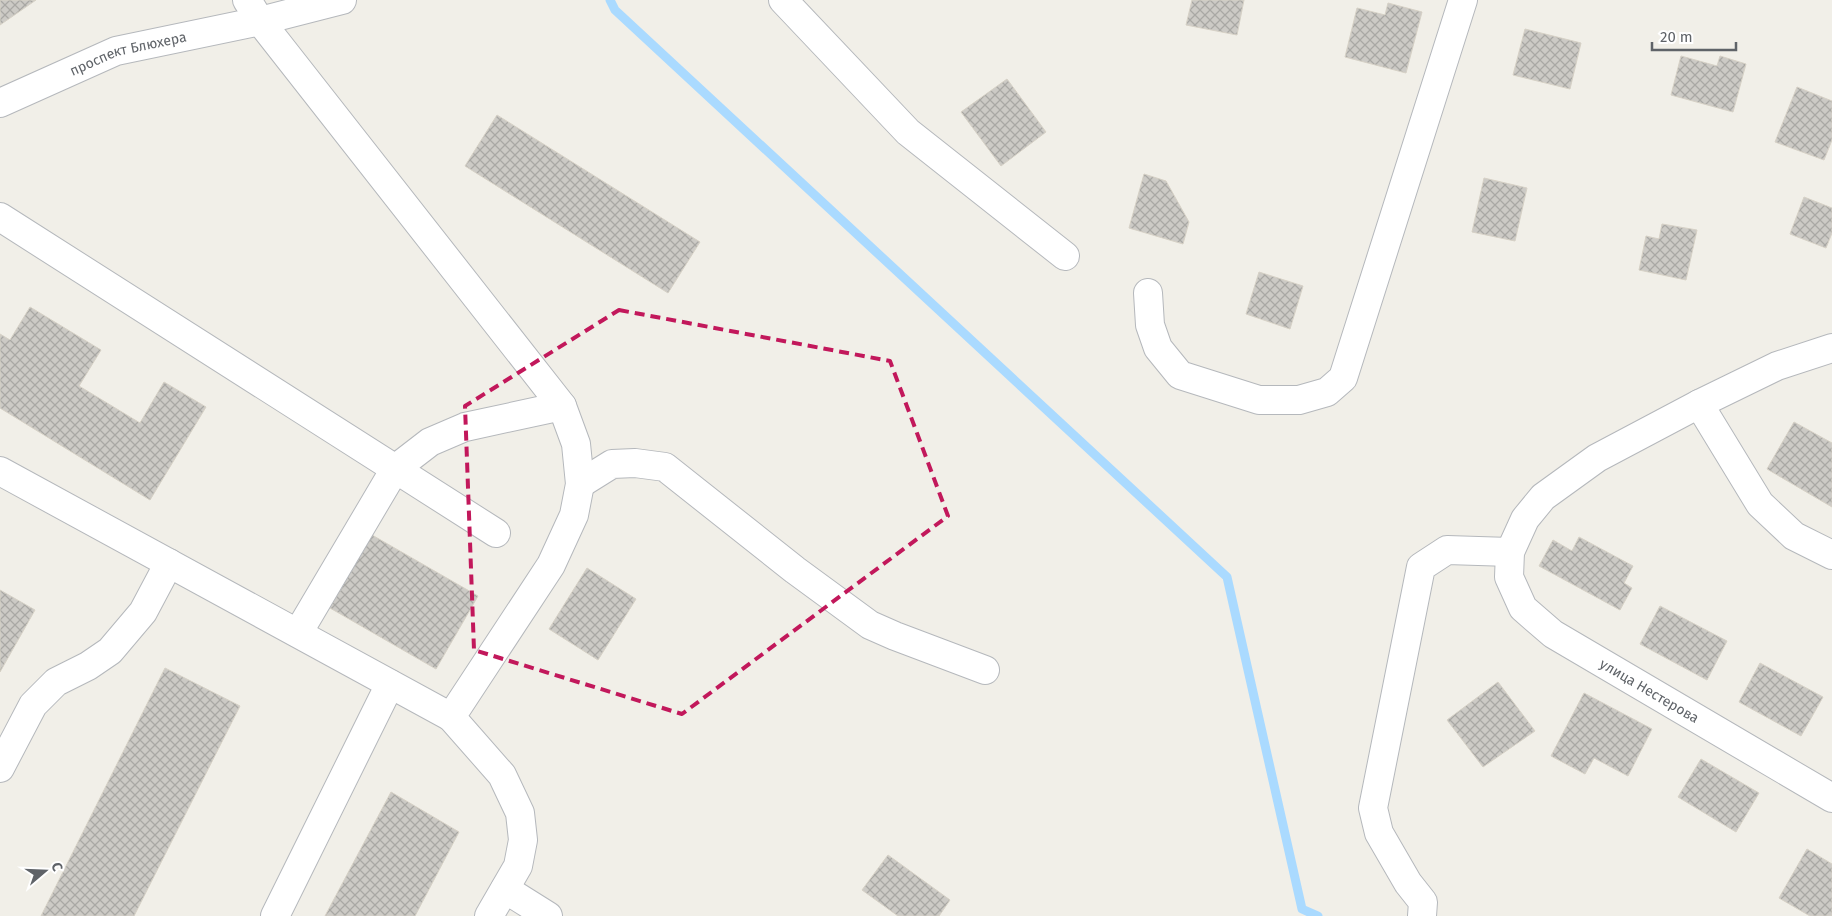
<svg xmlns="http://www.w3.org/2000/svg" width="1832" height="916" font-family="'Fira Sans',sans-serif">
<defs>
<pattern id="building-cross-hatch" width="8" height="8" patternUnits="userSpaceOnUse" patternTransform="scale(1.25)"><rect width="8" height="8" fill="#cccac5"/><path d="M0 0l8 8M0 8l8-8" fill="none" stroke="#a9a8a4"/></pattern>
</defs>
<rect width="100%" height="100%" fill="#f1efe8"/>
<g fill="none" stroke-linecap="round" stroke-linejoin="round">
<path stroke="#aadaff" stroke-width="9" d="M610 0 615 10 1227 577 1302 909 1318 916"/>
</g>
<path fill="url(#building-cross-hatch)" stroke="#d6d1c6" d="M0 0H36L0 25Z
M1192 0H1244L1237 35 1186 25Z
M1388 3 1422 12 1406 73 1345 57 1357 8 1385 15Z
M1525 29 1581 43 1570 89 1513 75Z
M1681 56 1717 66 1720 56 1746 64 1733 112 1671 95Z
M1007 79 1046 132 1001 166 961 112Z
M1797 87 1832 101V140L1824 160 1775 142Z
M497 115 700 242 668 293 465 166Z
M1144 174 1166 181 1189 222 1183 244 1129 228Z
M1484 178 1527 188 1515 241 1472 232Z
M1804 197 1832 208V233L1826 248 1790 234Z
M1662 224 1697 230 1686 280 1639 270 1646 236 1659 239Z
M1259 272 1303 286 1290 329 1246 314Z
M30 307 101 350 79 386 140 423 164 382 206 407 150 500 0 408V334L10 340Z
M1794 422 1832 443V507L1767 469Z
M372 535 478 596 436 669 330 608Z
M1579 537 1633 566 1624 583 1632 588 1620 610 1539 566 1553 540 1572 551Z
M587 568 636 599 598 660 549 629Z
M0 590 35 610 0 672Z
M1660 606 1727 641 1707 680 1640 644Z
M1760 663 1823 697 1801 736 1739 702Z
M165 668 240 706 134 916H41Z
M1498 682 1535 731 1483 767 1447 720Z
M1584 693 1652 729 1628 776 1594 758 1585 774 1551 756Z
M1701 759 1759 793 1736 832 1678 797Z
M391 792 459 832 415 916H325Z
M1807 849 1832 864V916H1810L1779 898Z
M888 855 950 900 939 916H898L862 890Z"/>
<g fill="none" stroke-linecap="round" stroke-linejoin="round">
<g stroke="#b5b8bc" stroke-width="30">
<g id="minor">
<path d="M247 0 260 21 562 406 576 444 580 484 574 515 551 565 451 717 502 775 520 813 523 840 518 866 489 916"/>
<path d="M783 0 908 132 1065 256"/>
<path id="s1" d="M0 103 116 51 260 21 342 0"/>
<path d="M0 217 496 533"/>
<path d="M1148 293 1150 325 1158 348 1180 375 1259 400H1299L1327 392 1343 378 1463 0"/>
<path id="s2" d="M1832 348 1777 366 1699 404 1597 458 1543 497 1525 519 1510 552 1509 577 1523 608 1553 634 1832 798"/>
<path d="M1699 404 1760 504 1794 536 1832 555"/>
<path d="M0 471 451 717"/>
<path d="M580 484 612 464 635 463 665 467 795 570 870 625 895 636 985 670"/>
<path d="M298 633 395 469 430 442 465 427 562 406"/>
<path d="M0 768 33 705 56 682 88 666 110 651 143 612 169 563"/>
<path d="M505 889 548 916"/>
<path d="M275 916 390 684"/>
<path d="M1422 916 1423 902 1408 883 1379 833 1373 808 1421 567 1447 550 1510 552"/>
</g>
</g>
<use href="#minor" stroke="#fff" stroke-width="28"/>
</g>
<path fill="none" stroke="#c2185b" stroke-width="4" stroke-dasharray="10 6" stroke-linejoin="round" d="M619 310 890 361 948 516 682 714 474 650 465 406Z"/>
<g text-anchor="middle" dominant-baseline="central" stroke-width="4" stroke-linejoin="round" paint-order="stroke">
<g font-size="14" fill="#5f6368" stroke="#fff">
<text stroke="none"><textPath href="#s1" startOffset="138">проспект Блюхера</textPath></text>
<text stroke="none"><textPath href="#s2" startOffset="602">улица Нестерова</textPath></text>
</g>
</g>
<g transform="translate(45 871) rotate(71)" stroke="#ffffff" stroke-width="4" paint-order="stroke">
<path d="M0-4L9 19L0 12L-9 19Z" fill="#5f6368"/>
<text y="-8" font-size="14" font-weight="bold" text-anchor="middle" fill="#5f6368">С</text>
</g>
<path d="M1652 42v8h84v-8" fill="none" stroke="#5f6368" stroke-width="2.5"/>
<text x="1660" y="42" font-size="15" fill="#5f6368" stroke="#ffffff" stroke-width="4" paint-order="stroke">20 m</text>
</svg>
